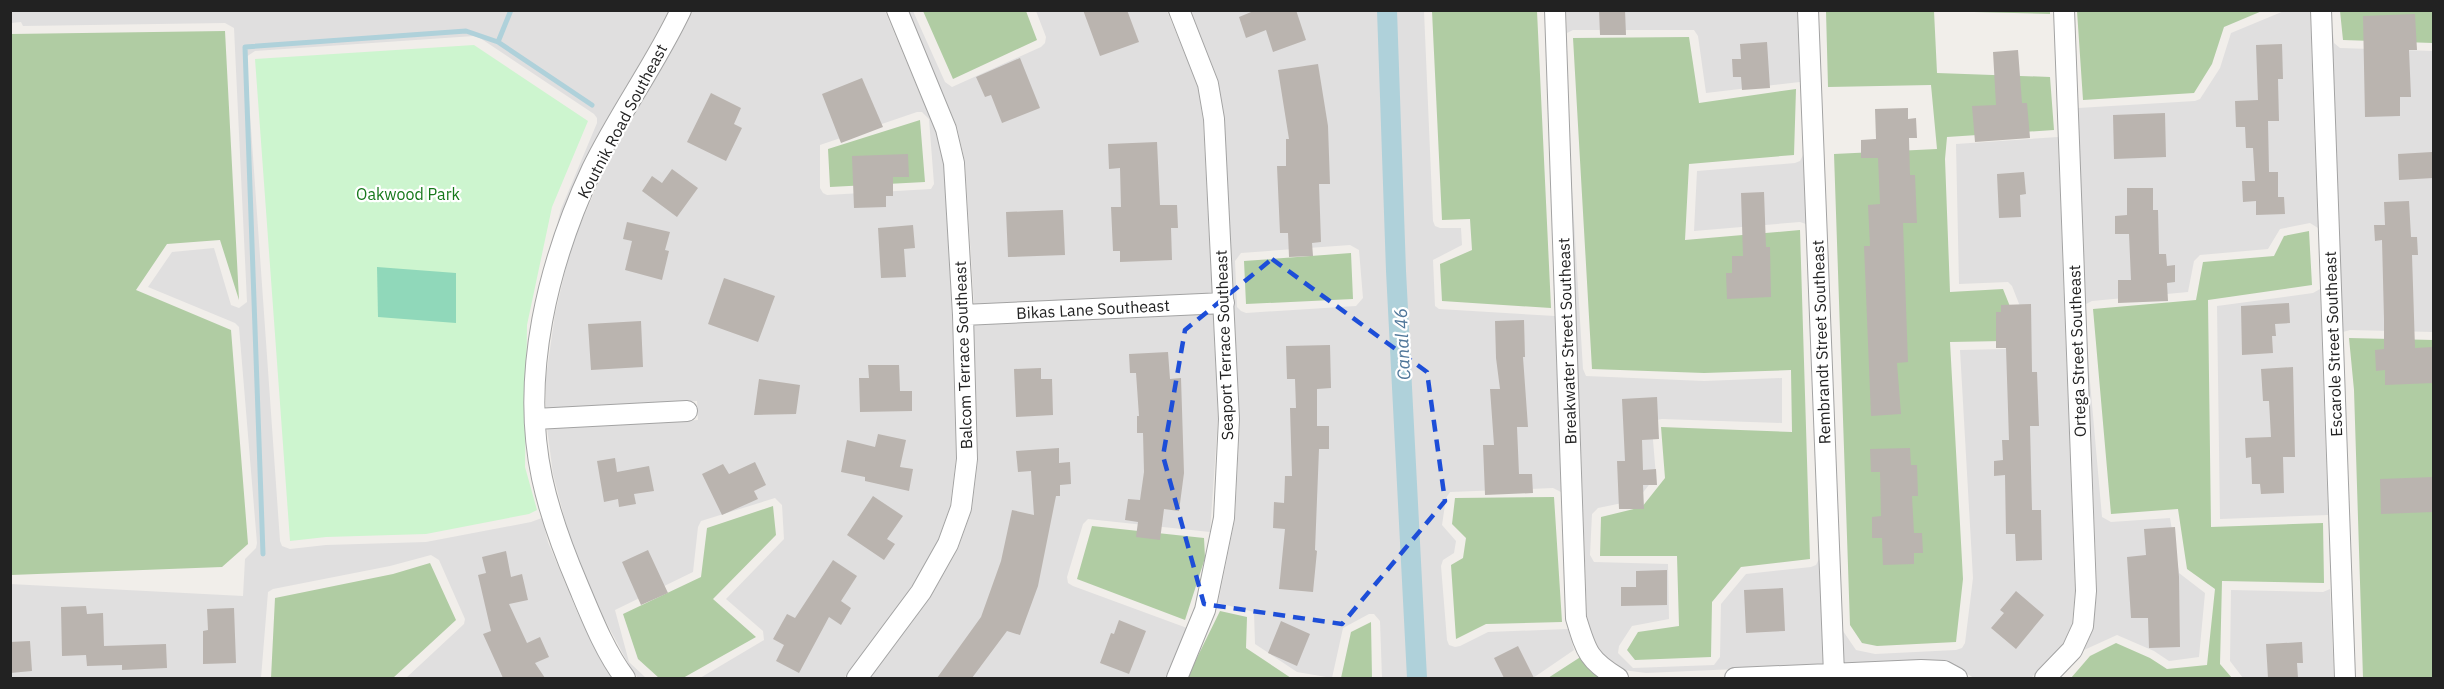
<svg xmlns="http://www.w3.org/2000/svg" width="2444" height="689" font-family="'IBM Plex Sans',sans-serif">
<rect width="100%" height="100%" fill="#f1eeea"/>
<path fill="#e0dfdf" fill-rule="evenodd" d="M11 11H669L583 164 557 224 561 209 597 123V118L594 114 480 38 474 36 255 51 246 57 280 541 282 546 290 549 326 545 426 542 531 522 542 518 548 542 578 614 612 678H406L464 624 465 619 439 560 431 555 390 566 273 589 268 592 261 678H11L10 584 243 596 245 559 256 548 257 543 239 327 235 323 148 287 172 252 214 248 231 305 239 308 247 302 234 28 225 23 23 26 21 22 11 23Z
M692 11H885L936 132 944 164 952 315 956 459 950 506 938 541 912 588 844 678H700L764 640 763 631 726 599 784 539 782 505 775 498 701 521 698 527 693 572 615 610 629 662 646 678H638L630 667 598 607 569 536 553 474 547 428 698 420 697 401 546 409V377L555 314 571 246 603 172ZM917 112H922L929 119 934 184 931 189 827 195 823 193 820 188V145Z
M908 11H913L945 82 952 87 1041 47 1045 43 1046 37 1036 11H1167L1198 86 1203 120 1212 294 974 305 965 162 957 127Z
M1190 11H1424L1433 221 1435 226 1440 228H1461L1462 245 1433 260 1435 306 1439 309 1555 316 1561 492 1553 488 1450 492 1446 498 1442 525 1456 541 1454 553 1443 560 1441 566 1447 640 1449 645 1455 647 1460 646 1488 632 1568 629 1574 650 1533 678H1382L1380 621 1374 614H1369L1343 628 1332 678 1297 672 1255 644 1254 612 1218 603 1235 519 1240 420 1224 117 1218 80ZM1350 245 1359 250 1363 298 1356 306 1246 313 1241 311 1237 307 1235 261 1241 253Z
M1566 11H1797L1800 82 1706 93 1698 36 1694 30H1573L1567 33Z
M2284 11H2310L2318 228 2310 223 2280 229 2268 249 2200 255 2194 261 2188 292 2092 301 2086 304 2078 108 2195 101 2200 99 2220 68 2231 33Z
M2332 25 2334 43 2340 48 2433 51V332L2350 330 2343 332Z
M2058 137 2075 591 2072 624 2063 645 2031 678H1974L1945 661 1844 664 1843 631 1856 650 1875 654 1956 650 1962 648 1965 643 1973 578 1960 350 2005 349 2010 346 2027 324 2012 286 2008 282 1959 284 1956 144Z
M1803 155 1806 224 1800 222 1694 231 1697 171 1795 163 1800 161Z
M1571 171 1583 369 1586 376 1704 381 1782 378V423L1662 419 1656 420 1652 428 1656 476 1637 500 1598 508 1592 514 1590 555 1594 562 1668 564 1669 619 1632 626 1619 646 1618 653 1633 668 1714 665 1720 657 1721 604 1746 574 1811 567 1816 565 1819 559 1823 665 1646 673 1623 670 1606 660 1595 644 1587 617Z
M2320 289 2328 515 2220 519 2217 306 2313 293Z
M1213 313 1218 419 1210 532 1088 519 1083 524 1067 577 1068 583 1073 586 1187 628 1165 678H870L930 598 958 549 972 509 978 460 974 324Z
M2088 359 2102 517 2111 522 2170 518 2179 573 2205 593 2199 657 2169 661 2154 651 2117 635 2084 650 2093 629 2097 591Z
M2330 589 2334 678H2243L2230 661 2231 590 2323 592Z"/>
<path fill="#b0cca3" d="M923 11H1026L1037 40 953 79Z
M1432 11H1537L1551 308 1442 301 1440 264 1472 250 1470 219 1442 220Z
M1826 11H2050V14L1934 11 1937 73 2050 77 2054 130 1947 137 1945 159 1950 292 2003 289 2017 324 2003 341 1950 342 1963 579 1956 642 1877 646 1862 643 1850 625 1834 154 1937 149 1931 85 1828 87Z
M2077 11V10L2262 11 2224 27 2212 64 2194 93 2083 100Z
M2340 11H2433V43L2343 40Z
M225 31 239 300 220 240 167 244 136 290 231 330 248 544 222 567 11 575V34Z
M1689 37 1699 103 1796 89 1794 155 1689 164 1685 240 1800 230 1810 559 1741 567 1712 602 1711 657 1635 660 1627 650 1638 632 1679 626 1677 556H1600L1601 517 1642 507 1665 478 1661 427 1792 432 1791 370 1704 373 1592 369 1573 38Z
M920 120 925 182 830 187 828 149Z
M2309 231 2312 285 2208 300 2211 527 2323 523 2324 583 2222 581 2220 664 2232 678H2071L2090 656 2116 643 2150 658 2167 669 2207 665 2215 589 2187 569 2178 509 2111 514 2093 309 2196 300 2203 262 2274 256 2284 236Z
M1351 253 1353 299 1246 304 1244 261Z
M2349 338 2433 340V678H2363L2354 390Z
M1554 497 1562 622 1486 624 1456 639 1451 565 1463 558 1466 538 1452 524 1455 498Z
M773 506 776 535 713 599 756 637 683 678H659L638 659 623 614 701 577 707 528Z
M1092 526 1204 538 1205 558 1185 620 1077 579Z
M430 563 456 620 393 678H271L275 598 393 574Z
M1220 611 1247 617 1246 648 1291 678H1187Z
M1371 622 1372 678H1341L1351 632Z
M1582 656 1598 678H1548Z"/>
<path fill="#cdf5cf" d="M474 45 588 121 552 207 527 325 525 467 537 510 529 514 426 534 326 537 290 541 255 59Z"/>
<path fill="#90d8ba" d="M377 267 456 273V323L378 317Z"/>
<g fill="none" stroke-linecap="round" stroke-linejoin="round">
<path stroke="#afd1da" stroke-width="5" d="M498 42 511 10
M263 554 245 47 466 31 498 42 592 105"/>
<path stroke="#afd1da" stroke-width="20" d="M1387 10 1396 271 1417 678"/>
</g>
<path fill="#bab4af" d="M1083 10H1127L1139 42 1100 56Z
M1256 10H1296L1306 40 1273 52 1266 30 1246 38 1239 17Z
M1599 10H1625L1626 35H1600Z
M2415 14 2417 50H2409L2411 97H2400V116L2365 117 2363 16Z
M1767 42 1770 88 1742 90 1741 77H1733L1732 59H1741L1740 44Z
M2282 44 2283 79H2278L2279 121H2268L2269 172H2278V197H2284L2285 214 2256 215V201L2243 202 2242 181H2255L2253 148H2246L2245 127H2236L2235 101 2258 100 2256 45Z
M2018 50 2022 103H2027L2030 138 1975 142 1972 106 1996 105 1993 52Z
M1020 58 1040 108 1002 123 991 95 985 97 976 77Z
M1318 64 1328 126 1330 184H1319L1321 242 1312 243 1313 256 1289 257 1288 233H1280L1277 166H1286V139H1289L1278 70Z
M862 78 883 127 841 143 822 94Z
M711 93 741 108 734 124 742 128 726 161 687 142Z
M1908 108V119L1916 118 1917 138H1909L1910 175H1915L1917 223H1903L1908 362 1897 363 1901 414 1871 416 1864 246H1870L1868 205 1880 204 1878 158H1861V140L1876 139 1875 109Z
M2165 113 2166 157 2114 159 2113 115Z
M1157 142 1160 205H1177L1178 228H1171L1172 260 1120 262V251H1113L1111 207H1121L1120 168 1109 169 1108 144Z
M2432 152 2433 178 2399 180 2398 154Z
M908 154 909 177H893V196H886V207L854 208 852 156Z
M672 169 698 188 677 217 642 191 652 176 662 183Z
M2024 172 2026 194 2020 195 2021 217 1999 218 1997 174Z
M2127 188H2153V210H2158L2159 254H2166L2167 266 2175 265V282L2167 283 2168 301 2118 303V280H2131L2129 234H2115V216L2127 215Z
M1764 192 1766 247H1770L1771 297 1727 299 1726 273H1732V256H1743L1741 193Z
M2409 201 2411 237H2417L2418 255H2412L2415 348 2433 347V383L2385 385V370L2376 371 2375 350 2384 349V319L2382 240 2375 241 2374 225H2385L2384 202Z
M1063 210 1065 255 1008 257 1006 212Z
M627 222 670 232 665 250 669 251 662 280 625 270 632 241 623 239Z
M913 225 915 248 904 249 906 277 881 278 878 228Z
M724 278 775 296 758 342 708 324Z
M2289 303 2290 323 2275 324 2276 336H2272L2273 353 2242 355 2241 306Z
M2031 304 2032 372H2037L2039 426H2030L2032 510H2041L2042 560 2016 561 2015 534H2006L2005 475 1994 476V461L2003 460 2002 440H2009L2006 348H1996V312H2001V305Z
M1524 320 1525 357H1523L1528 427H1517L1519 474H1532L1533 493 1485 495 1483 445H1494L1490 389H1500L1496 358 1495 321Z
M641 321 643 367 591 370 588 324Z
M1330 345 1331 388 1317 389V426H1329V449H1319L1315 550 1317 551 1313 592 1279 589 1285 529 1273 528 1274 502 1284 503 1285 476H1292L1290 408H1296L1295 379H1287L1286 346Z
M1168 352 1170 379 1181 378 1184 473 1179 511 1164 509 1160 540 1136 537 1138 522 1125 520 1128 499 1140 500 1144 472 1143 433H1137V416H1139L1136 373H1130L1129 354Z
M868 365H899L900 391H912V411L860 412 859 378H869Z
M2293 367 2295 457H2283L2284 493 2261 494 2260 484H2252L2251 457 2246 458 2245 438 2271 437 2269 401H2263L2261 369Z
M1041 368V379H1052L1053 415 1016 417 1014 369Z
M759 379 800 385 796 414 754 415Z
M1657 397 1659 439 1642 440 1643 470 1656 469 1657 485H1643L1644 509H1619L1617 461H1625L1622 399Z
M878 434 906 440 900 467 913 469 909 491 865 481V477L841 472 847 440 875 447Z
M1059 448V463L1070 462 1071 484 1060 485V496H1056L1038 586 1020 635 1007 631 972 678H937L981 617 1001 561 1012 510 1034 515 1031 471 1018 472 1016 451Z
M1910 448 1911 465H1917L1918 496H1912L1914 533H1922L1923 553H1914V564L1883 565 1882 538H1872V517L1881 516 1880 472H1871L1870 449Z
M615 458 617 472 649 466 654 491 634 494 636 504 619 507 618 499 604 502 597 461Z
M755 462 766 485 754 491 758 499 722 515 702 474 723 464 729 474Z
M2433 477V512L2381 514 2380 479Z
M873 496 903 516 887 539 895 544 884 560 847 535Z
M2175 527 2179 577 2180 647 2149 648 2148 618H2131L2127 557 2146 555 2144 529Z
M648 550 668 593 641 605 622 562Z
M506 551 511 577 522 574 528 600 509 604 527 643 540 637 549 657 535 663 545 678H503L483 634 491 631 478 575 486 573 482 557Z
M833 560 857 576 841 601 851 608 841 625 829 617 799 673 776 661 784 645 773 639 787 614 795 618Z
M1667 570V605L1621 606V587H1636V571Z
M1783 588 1785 631 1746 633 1744 590Z
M2016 591 2044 615 2016 649 1991 628 2004 613 2000 610Z
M86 606 87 614 103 613 104 646 166 644 167 668 122 670V665L87 666 86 655 62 656 61 607Z
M234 608 236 663 203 664V631L208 630 207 609Z
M1119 620 1146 631 1129 674 1100 663 1111 633 1114 634Z
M1281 621 1310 634 1297 666 1268 653Z
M30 641 32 671 10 673V642Z
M2302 642 2303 663H2297L2298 678H2268L2266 644Z
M1518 646 1534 678H1504L1494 658Z"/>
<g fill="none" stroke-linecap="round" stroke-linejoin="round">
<g stroke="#a3a3a3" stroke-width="22">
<path id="minor" d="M1555 10 1576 618C1586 651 1588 660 1618 678
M1808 10 1834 674
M2321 10 2345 678
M963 315 1224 303
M535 419 687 411
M625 678C605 652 591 616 578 585 563 550 550 515 542 478 520 375 548 263 592 169 618 115 655 65 681 10
M857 678 921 592 948 544 961 508 967 459 963 315 954 163 946 129 897 10
M1177 678 1205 610 1224 518 1229 419 1214 119 1208 84 1179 10
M1735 678 1921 670 1944 671 1957 678
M2045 678 2072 650 2083 626 2086 591 2064 10"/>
</g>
<use href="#minor" stroke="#fff" stroke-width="20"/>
</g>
<path fill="none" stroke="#1d4ed8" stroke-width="4.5" stroke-dasharray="12 8" stroke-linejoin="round" d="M1272 259 1427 372 1445 501 1342 624 1204 604 1163 456 1185 330Z"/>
<g text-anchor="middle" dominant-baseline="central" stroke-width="4.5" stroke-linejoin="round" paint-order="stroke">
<g font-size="16" fill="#222" stroke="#fff">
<text transform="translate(622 121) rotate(-62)">Koutnik Road Southeast</text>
<text transform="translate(1093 309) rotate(-3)">Bikas Lane Southeast</text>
<text transform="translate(1567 341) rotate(-92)">Breakwater Street Southeast</text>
<text transform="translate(1821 342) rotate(-92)">Rembrandt Street Southeast</text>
<text transform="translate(2333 344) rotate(-92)">Escarole Street Southeast</text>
<text transform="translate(1224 345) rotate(-92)">Seaport Terrace Southeast</text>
<text transform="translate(2077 351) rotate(-92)">Ortega Street Southeast</text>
<text transform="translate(963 355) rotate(-92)">Balcom Terrace Southeast</text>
</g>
<g font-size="16" fill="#17781c" stroke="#fff">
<text x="408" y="194">Oakwood Park</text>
</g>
<g font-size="18" font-style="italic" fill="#50779a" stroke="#fff">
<text transform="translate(1402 344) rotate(-93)">Canal 46</text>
</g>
</g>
<rect width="2444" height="689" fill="none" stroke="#222222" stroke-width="24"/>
</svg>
